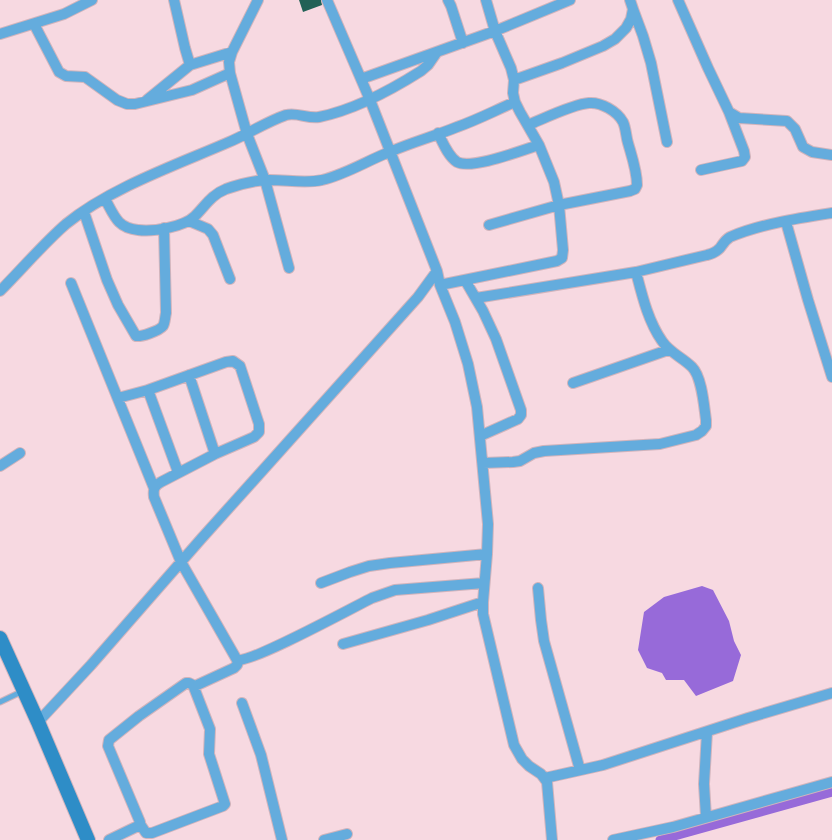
<svg xmlns="http://www.w3.org/2000/svg" width="832" height="840" font-family="'Crimson Pro',serif">
<rect width="100%" height="100%" fill="#f7d9e1"/>
<path fill="#976ad9" d="M702 586 713 590 729 621 734 641 741 655 733 681 696 696 684 680H666L662 673 647 668 638 650 644 612 664 597Z"/>
<g fill="none" stroke-linecap="round" stroke-linejoin="round">
<path stroke="#976ad9" stroke-width="9" d="M660 840 832 792"/>
</g>
<path fill="#226156" d="M299 0H321L322 5 303 12Z"/>
<g fill="none" stroke-linecap="round" stroke-linejoin="round">
<g stroke="#d1b4bc" stroke-width="7">
<path id="lane" d="M0 702 23 691"/>
</g>
<g stroke="#d1b4bc" stroke-width="12">
<path id="street" d="M174 0 185 48 190 65
M258 0 232 52 229 62 230 73 247 134 265 180 289 268
M448 0 451 6 463 43
M678 0 708 68 729 112 739 118 787 121 795 129 803 147 812 152 832 155
M633 9 643 36 651 63 667 142
M34 24 59 72 66 76 85 77 117 100 127 104H135L192 90 230 73
M0 34 64 14 92 0
M361 79 495 31 570 0
M514 80 562 63 603 46 615 39 626 28 631 19 633 9 630 0
M147 100 190 65 232 52
M438 133C443 143 448 156 457 162 472 170 522 150 539 145
M701 170 742 161 745 157 744 151 729 112
M105 199C114 215 117 228 138 230 153 232 184 227 195 216 206 205 211 195 226 189 237 185 254 181 265 180 284 179 303 184 322 180 347 174 368 160 392 151 413 142 435 136 457 127 477 120 496 110 515 102
M84 212 107 280 118 305 136 336C141 337 159 331 163 326 165 323 165 317 166 313L164 228
M189 221 208 229 213 235 230 279
M786 222 808 300 832 377
M489 225 559 205 630 191 635 189 637 185C637 171 632 157 628 143 626 137 626 128 623 122 617 111 601 102 589 103 573 104 543 119 528 125
M437 271 440 285 455 322 468 364 477 407 488 524 487 554 483 602V614L514 745 522 759 529 766 541 774 547 782 552 840
M465 280 483 311 496 339 521 410V415L518 419 480 436
M71 283 154 488
M440 285 557 261 562 258 563 250 559 205 554 182 539 145 520 112 515 102 513 93 514 80 511 68 495 31 486 0
M0 291C21 270 44 243 66 224 110 188 176 165 229 142 248 134 266 122 286 115 297 112 308 119 319 117 354 110 391 90 421 71L428 65 437 52
M476 298 636 272 707 255C712 254 716 252 720 248 723 244 725 240 730 237 760 224 800 218 832 213
M189 375 215 454
M573 383 668 350
M148 390 178 472
M118 398 148 390 226 362 233 361 240 366 259 424V432L254 437 215 454 161 482C154 486 153 489 154 497L181 562 237 660C251 663 352 608 372 598L395 590 484 583
M483 463 513 462 520 461 534 453 544 451 660 444 696 435 702 431 706 426V420C704 406 702 377 692 367 682 357 670 353 662 341 648 321 642 295 636 272
M0 466 20 453
M321 583 350 572 369 566 390 563 487 554
M538 588 541 620 544 641 580 770
M343 644 428 620 483 602
M242 703 261 755 282 840
M38 722 91 665 201 539 418 297 437 271 370 100 327 0
M545 778 603 765 748 718 832 693
M706 817 704 784 707 732
M140 824 146 833H152L223 806 225 804 209 754 210 729 193 685
M109 840 138 826 140 822 108 746 109 740 139 716 186 683H189L195 686 234 668 237 665 239 660
M324 840 347 834
M613 840 673 827 832 782"/>
</g>
<g stroke="#d1b4bc" stroke-width="16">
<path id="secondary" d="M0 638 38 722 88 840"/>
</g>
<use href="#lane" stroke="#64acdd" stroke-width="5"/>
<use href="#street" stroke="#64acdd" stroke-width="10"/>
<use href="#secondary" stroke="#2e8dc7" stroke-width="14"/>
</g>
</svg>
